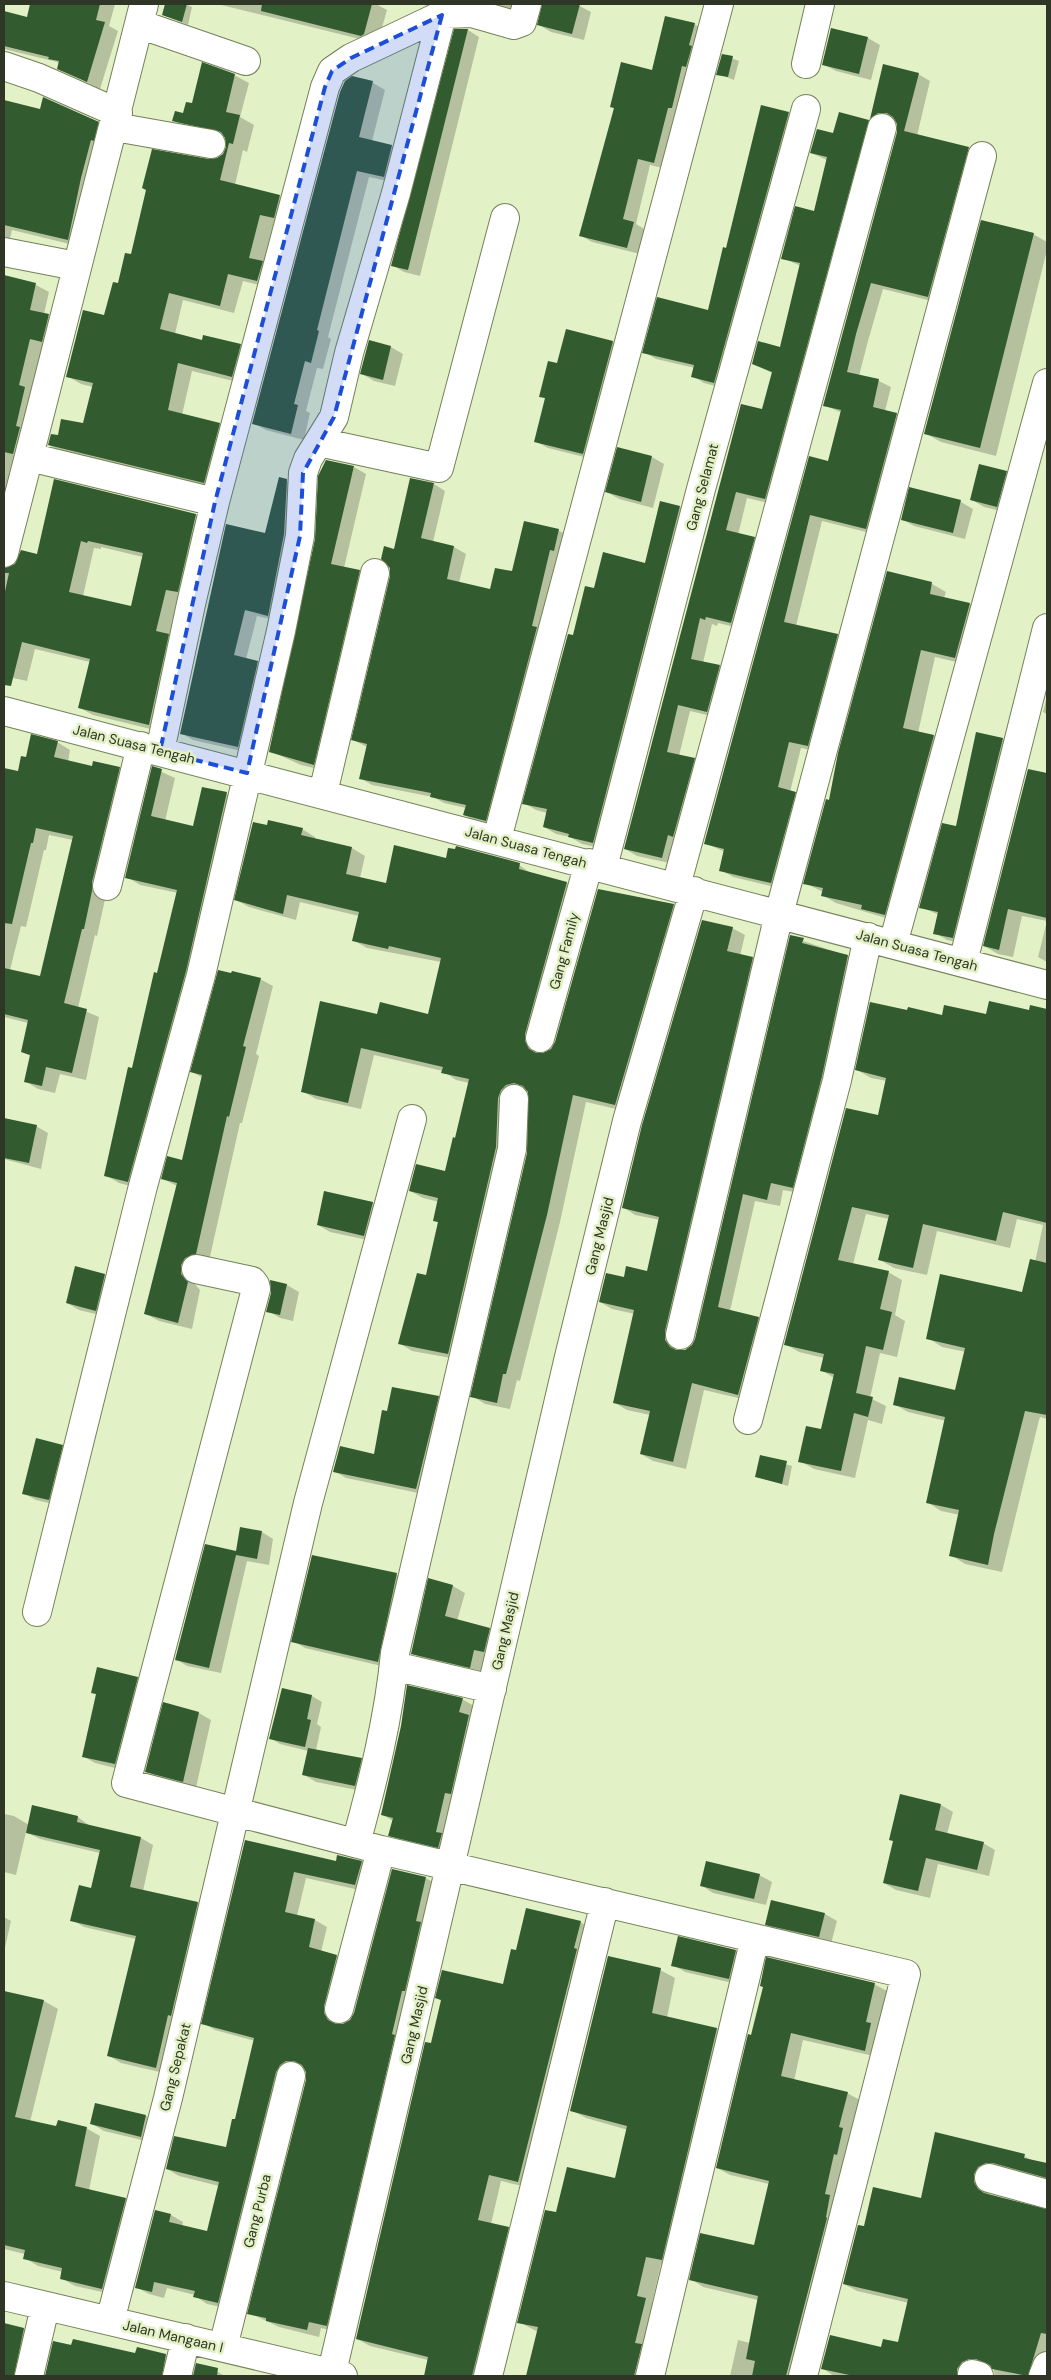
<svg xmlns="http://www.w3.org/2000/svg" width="1051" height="2380" font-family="'DM Sans',sans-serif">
<rect width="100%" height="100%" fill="#e3f2c6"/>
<path fill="#0003" fill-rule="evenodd" d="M31 4H115L109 26 118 31 100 89 58 68 59 64 57 62 4 49V12L28 18Z
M166 4H185L192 7 188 25 163 15Z
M217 4H376L387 10 378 42 376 43Z
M420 4H526L522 14 443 10Z
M543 4H576L591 12 584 40 551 32 539 25Z
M694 24 706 31 666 169 650 165 636 224 646 230 640 254 592 242 580 235 615 109 611 107 653 71Z
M455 30H468L479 37 420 276 404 272 392 265Z
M832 30 868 38 880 45 871 80 836 71 823 64Z
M723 55 739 61 734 80 718 74Z
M884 66 918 74 930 81 917 136 969 149 981 155 940 303 883 289 868 341 859 376 879 381 891 387 885 411 897 414 908 421 878 535 822 521 796 626 837 635 849 642 820 752 801 748 790 792 807 800 783 889 733 877 721 870 725 852 705 843 810 458 829 462 842 413 824 405 898 132 896 119H890L882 125 871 119Z
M234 75 249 83 240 117 254 125 247 152 243 150 235 185 280 197 294 205 288 225 274 222 264 263 276 270 272 288 243 281 234 313 183 300 175 334 203 341 240 345 254 354 246 384 192 371 182 415 219 424 234 432 218 490 64 453 49 445 59 437 84 424 93 387 81 384 67 376 105 317 131 256 209 161 217 160 224 155 228 147 227 137 188 129 174 121Z
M352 78 373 83 385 90 372 141 392 146 404 153 396 183 369 177 328 337 331 339 323 369 317 368 306 411 310 413 304 440 266 430 253 423Z
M4 101 98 123 111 130 82 247 12 230 8 247 4 248Z
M789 113 800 120 726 389 704 383 693 376 695 368 656 359 644 352 708 311 727 250Z
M839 114 869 121 880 128 777 505 747 498 738 535 754 538 766 545 743 629 718 623 717 626 712 624 703 663 719 666 731 673 719 718 690 711 679 756 694 759 706 766 674 864 637 856 625 849 742 405 763 410 772 373 753 364 781 349 801 266 782 258 815 212 827 160 811 153 834 135Z
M1033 234 1047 242V250L996 456 941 442 925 433Z
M8 278 36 285 49 292 44 314 62 323 4 550V294Z
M567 331 613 342 625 350 596 460 548 448 535 441 546 399 541 396 558 365Z
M391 347 403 354 395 386 374 381 362 374Z
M652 457 664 464 653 508 619 499 607 492Z
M354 467 366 474 344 568 359 571 371 578 326 771 301 765 270 751Z
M1006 472 1018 479 1009 513 984 507 972 500Z
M55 481 196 515 209 522 179 596 170 636 182 643 163 732 93 715 80 708 90 662 35 649 27 681 4 676V569L38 555ZM101 547 143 557 132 607 83 596 94 548 101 549Z
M287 481 298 487 280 621 257 616 246 659 269 669 250 753 193 740 181 733Z
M434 484 445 491 433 542 454 547 466 554 459 583 491 590 558 530 570 537 497 827 476 822 464 815 466 808 444 803 433 797 372 785 360 778 367 747 353 740 391 577 395 550Z
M910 489 961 502 973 509 965 539 914 526 902 519Z
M660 502 680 507 692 514 605 849 582 844 570 837 556 834 544 827 547 813 536 810 524 803 574 637 646 564Z
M888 572 932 584 946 592 944 598 970 604 984 612 969 665 935 657 918 733 934 736 948 744 899 922 836 903 822 895 823 892 805 883 830 802Z
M1047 696V714L1043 712Z
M977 734 1003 739 1015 746 965 944 947 940 935 933 939 915 921 907 957 827Z
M57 742 70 750 68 762 93 767 119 768 132 776 97 936 95 935 78 1008 99 1017 86 1080 60 1074 55 1093 38 1089 25 1081 31 1056 22 1052 28 1023 4 1017V769L19 772 27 759ZM49 835 73 840 41 977 10 970 21 926 26 927 44 850H46Z
M153 768 175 778 165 821 194 827 203 788 227 794 240 801 142 1189 119 1183 105 1175 178 893 140 885 127 877Z
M1029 770 1047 775V962L1038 957 1047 921 1022 916 1013 957 998 954 984 946Z
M268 826 302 829 315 837V840L352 848 365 856 360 878 387 884 447 860 519 865 532 874 567 883 580 891 538 1050 540 1054 551 1050 674 905 687 912 629 1112 586 1102 560 1222 520 1381 517 1380 510 1409 485 1404 472 1396 528 1153 529 1091 521 1092 462 1360 412 1351 399 1343 427 1276 439 1223 434 1220 439 1202 423 1198 410 1191 446 1173 456 1139 469 1083 456 1080 443 1071 374 1055 361 1109 316 1099 302 1091 378 1016 429 1015 441 962 367 948 353 940 359 916 300 902 296 920 249 907 236 900Z
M732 928 745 935 740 956 752 958 765 965 677 1348 679 1351H685L693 1346 696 1339 791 937 848 956 860 963 805 1194 783 1190 780 1206 755 1201 730 1311 758 1318 771 1325 751 1401 704 1390 686 1469 653 1461 641 1454 650 1415 627 1410 615 1403 635 1314 612 1309 600 1302 625 1278 648 1272 660 1220 635 1215 623 1207Z
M260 979 273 986 256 1054 259 1056 242 1123H240L209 1261 194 1273V1283L200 1290 192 1329 159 1321 146 1314 177 1186 163 1179 183 1161 203 1078 192 1072Z
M1031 1006 1047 1011V1419L1040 1417 1039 1420 1002 1572 965 1564 951 1555 960 1515 941 1511 927 1502 946 1421 908 1412 894 1404 956 1391 966 1352 942 1347 928 1338 1023 1294 1035 1262 1043 1225 1017 1219 1010 1248 937 1231 927 1275 894 1268 880 1260 889 1219 866 1214 853 1264 888 1272 902 1280 895 1315 905 1321 897 1357 880 1353 870 1398 886 1406 882 1424 868 1420 855 1478 814 1469 800 1461 822 1430 834 1378 821 1370 824 1358 799 1352 785 1344 879 1117 887 1081 871 1078 857 1070 908 1012 943 1016 987 1015 1030 1012Z
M5 1119 36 1126 48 1133 41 1169 4 1159Z
M325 1192 373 1203 385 1210 377 1242 330 1232 318 1225Z
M105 1275 117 1282 108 1317 79 1310 67 1303Z
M271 1281 287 1285 299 1292 293 1321 280 1318 268 1311 272 1293Z
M438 1397 450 1404 428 1495 346 1478 334 1471 375 1456 388 1412Z
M62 1446 74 1453 61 1506 36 1500 23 1493Z
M761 1457 792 1466 788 1486 757 1477Z
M262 1532 273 1539 269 1565 247 1561 221 1673 187 1666 176 1659 237 1552Z
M313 1557 397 1575 409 1582 390 1668 305 1648 293 1641Z
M429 1580 453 1586 465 1593 457 1621 489 1629 501 1636 482 1674 424 1660 412 1653Z
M137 1678 150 1685 127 1771 95 1763 83 1756 97 1695 92 1692Z
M283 1690 312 1696 322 1702 317 1724 321 1727 316 1750 361 1759 373 1766 367 1792 316 1782 304 1775 308 1751 280 1744 270 1738Z
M462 1699 474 1706 451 1854 402 1842 390 1835 393 1821 383 1815Z
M164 1704 199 1713 211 1720 196 1788 159 1778 147 1771Z
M941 1805 953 1812 947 1834 983 1843 995 1850 989 1876 938 1864 930 1898 896 1890 884 1883Z
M4 1814 14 1816 29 1825 78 1817 90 1826 141 1838 153 1845 143 1891 198 1903 210 1910 168 2074 121 2063 109 2056 136 1939 84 1927 72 1920 92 1889 100 1853 40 1839 26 1832 16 1875 4 1872Z
M246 1841 336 1863 361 1862 374 1869 368 1892 306 1878 297 1916 315 1920 327 1927 321 1952 337 1956 349 1963 336 2021 338 2025 351 2021 426 1878 438 1885 339 2332 321 2328 319 2337 279 2327 249 2313 307 2080 305 2067 299 2068 230 2309 207 2304 195 2296V2295L167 2288 164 2298 149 2294 136 2287 171 2215 183 2222 182 2227 208 2233 219 2186 179 2176 167 2169 227 2149 236 2121 255 2041 215 2030 203 2023Z
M759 1875 772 1882 766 1905 713 1893 701 1885Z
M825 1914 837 1921 831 1944 778 1931 766 1924Z
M4 1917 11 1921 4 1952Z
M580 1922 593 1929 531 2188 501 2181 491 2224 508 2228 521 2236 486 2376H426L428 2360 370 2346 357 2339 442 2001 437 1998 504 1985 516 1952Z
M736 1951 748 1958 741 1985 685 1972 673 1965Z
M660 1970 675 1978 667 2018 717 2029 732 2037 676 2268 661 2264 652 2303 660 2308 651 2376H533L528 2374 538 2332 519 2322 557 2214 616 2180 628 2130 586 2118 571 2110Z
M874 1984 887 1991 878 2029V2057L803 2040 794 2081 847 2093 860 2100 801 2376H730L738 2340 750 2343 758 2300 703 2287 691 2279 755 2247 769 2184 730 2175 717 2168 749 2036Z
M4 1992 44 2001 58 2009 30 2122 57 2128H86L100 2136 89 2190 125 2199 139 2207 116 2295 75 2286 61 2278 63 2272 38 2266 25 2258V2254L4 2249Z
M96 2105 146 2116 158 2123 154 2143 104 2131 92 2124Z
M936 2133 1024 2156 1035 2162 1047 2165V2181L986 2191 989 2195 1047 2210V2364L1042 2376H995L993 2367 982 2365 970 2376H834L822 2368 899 2344 909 2303 857 2291 844 2284 865 2228 922 2199Z
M4 2324 24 2329 36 2336 27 2376H4Z
M54 2342 136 2355H166L178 2362 176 2376H45Z
M197 2365 209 2367 225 2376H193Z"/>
<path fill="#325b30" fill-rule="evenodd" d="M30 4H100L96 20 105 22 87 82 57 69 59 61 48 59 49 57 4 46V11L27 17Z
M165 4H187L182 22 162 15Z
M262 4H372L364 34 361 36 261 11Z
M542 4H580L572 34 537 25Z
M665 16 695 23 689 45 692 46 686 67 682 66 672 108H668L654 163 638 159 623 219 634 222 627 248 579 236 614 108 610 107 621 62 652 70Z
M831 28 868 37 859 74 822 65Z
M454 29H468L408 270 391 266Z
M722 54 733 56 728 77 716 75Z
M202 62 235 74 226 112 240 115 233 144 229 143 220 180 280 195 274 218 260 215 249 258 263 261 257 281 228 274 220 306 169 293 160 329 202 340 203 335 241 344 232 377 178 363 168 410 220 423 204 483 48 445 51 434 58 435 61 419 83 423 93 383 66 377 83 310 104 315 113 282 118 283 125 253 131 254 146 190 142 188 152 149 209 159 217 158 223 154 226 147 225 138 221 132 172 121 175 111 183 113 186 102 192 103Z
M883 64 919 73 904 131 969 147 928 297 871 283 856 334 847 372 879 379 873 407 897 413 866 529 810 515 784 622 838 634 808 746 789 742 778 787 796 792 771 883 719 871 724 849 704 844 809 456 828 461 841 410 823 406 897 132V124L893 117 887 113H878L870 119Z
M352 76 373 81 359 137 392 145 384 177 357 171 317 330 319 331 311 363 305 361 294 404 298 405 291 434 252 424 340 92 345 81Z
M43 97 99 122 94 141 91 140 81 178 68 240 4 225V100L40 109Z
M761 105 789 112 714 383 691 377 694 365 642 353 657 297 708 310 723 247 726 248Z
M839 112 869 120 765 499 736 492 726 530 755 537 731 623 706 617 705 620 700 618 691 659 720 665 707 712 678 705 667 752 695 758 673 837 668 835 662 858 624 849 741 404 762 409 772 372 752 364 758 341 780 347 800 263 781 259 795 206 814 211 827 157 810 153 817 129 833 133Z
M981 220 1034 233 980 448 924 434Z
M4 275 36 283 30 310 49 314 42 342 30 339 19 385 25 387 16 426 20 427 13 454 4 452Z
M566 329 613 341 583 454 534 442 545 398 539 397 548 361 557 363Z
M369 340 391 346 383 380 360 374Z
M617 447 652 456 641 502 605 492Z
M326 460 354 466 331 564 360 570 314 765 269 752 315 539 318 476Z
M979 464 1007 471 997 507 970 500Z
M279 477 287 479 284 534 268 616 245 610 234 655 258 661 238 747 180 734 226 524 265 533Z
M410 478 434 483 421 538 454 546 447 579 490 589 495 568 512 571 524 521 559 529 554 551 550 550 532 626 537 627 486 821 463 815 466 805 430 797 431 793 359 779 367 744 351 740 390 576V568L381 559 384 546 394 549Z
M54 479 196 514 178 592 166 590 156 631 169 634 149 725 78 708 90 659 22 642 11 686 4 685V596L9 573H4V568L15 564 21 550 37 554ZM81 541 87 543 88 541 143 553 131 606 69 592Z
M909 487 961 500 953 533 901 520Z
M660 501 680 506 593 843 568 837 569 834 543 827 547 809 522 804 568 634 573 635 585 586 594 588 603 552 645 563Z
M887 571 932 582 930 594 970 603 955 658 921 650 903 728 934 735 885 915 861 909 862 905 821 896 823 888 803 884 826 799 829 800 838 753Z
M976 732 1003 738 953 938 933 934 938 912 919 908 942 823 956 826Z
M31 734 58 741 54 757 92 766 93 761 120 767 92 882V891L84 929H82L64 1003 87 1009 72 1073 46 1067 42 1086 24 1082 30 1055 21 1052 28 1020 4 1014V968L40 976 73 836 36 828 33 843H31L12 924 4 923V768L18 771 21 756 26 757Z
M152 766 162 769 151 816 193 826 202 787 227 792 186 971 128 1182 104 1176 128 1067 132 1068 154 972 157 973 177 890 125 878Z
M1028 769 1047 773V918L1008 909 999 950 983 946Z
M268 820 303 828 301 835 352 847 346 874 386 883 394 845 446 858 448 848 455 849 456 846 520 863 519 869 567 882 525 1034V1041L529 1049 536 1053H543L551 1049 555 1042 598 889 674 904 615 1105 573 1095 547 1215 506 1374H503L497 1403 470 1397 527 1153 528 1092 523 1086 514 1083 506 1085 501 1090 498 1098 496 1147 448 1354 398 1344 417 1273 426 1275 438 1222 433 1221 438 1198 409 1191 416 1164 445 1171 453 1137 455 1138 469 1079 441 1073 443 1067 361 1048 348 1103 301 1092 320 1001 377 1014 380 1002 428 1014 441 958 389 946 388 949 352 941 359 912 287 895 283 914 234 900 253 822 267 825Z
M702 920 733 927 727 951 753 957 665 1331V1340L670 1347 676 1350H685L692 1345 695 1339 790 935 804 938 802 943 848 955 822 1076 793 1188 771 1183 767 1200 743 1194 718 1307 759 1317 738 1395 692 1383 673 1462 640 1454 650 1411 613 1403 634 1310 599 1302 606 1273 624 1277 626 1266 647 1271 659 1217 622 1208 642 1125Z
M218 970 231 973 232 971 261 978 243 1046 246 1047 229 1117 227 1116 196 1254 185 1258 181 1265V1274L188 1282 178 1323 144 1314 177 1183 161 1179 167 1156 182 1160 202 1075 190 1072Z
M989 1001 1029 1010 1030 1005 1047 1009V1223L1003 1212 996 1241 923 1224 913 1268 878 1260 889 1215 852 1207 838 1260 889 1271 880 1309 892 1312 883 1350 866 1346 856 1393 873 1397 868 1417 854 1413 841 1471 798 1462 806 1426 821 1429 834 1374 820 1371 824 1354 784 1345 846 1108 878 1115 886 1078 855 1070 870 1002 907 1010 908 1007 942 1015 944 1005 986 1014Z
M4 1118 37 1125 29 1163 4 1158Z
M324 1191 373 1202 364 1236 317 1225Z
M1030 1259 1047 1263V1415L1025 1411 994 1534 988 1565 949 1556 959 1510 926 1503 945 1417 893 1405 899 1377 955 1390 965 1348 926 1339 940 1274 1022 1292Z
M75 1266 105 1274 96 1311 66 1303Z
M270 1280 287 1284 280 1315 266 1312 271 1293Z
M392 1387 439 1396 416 1489 333 1472 340 1446 374 1454 382 1410 387 1411Z
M36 1438 63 1445 49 1500 22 1494Z
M760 1455 787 1461 782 1484 755 1477Z
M240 1527 262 1531 257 1559 236 1555 209 1668 175 1660 205 1544 236 1551Z
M312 1555 397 1573 378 1662 291 1642Z
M428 1578 453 1585 445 1616 490 1628 484 1652 474 1650 470 1668 411 1654Z
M97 1667 138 1677 115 1764 82 1757 96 1694 91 1693Z
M407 1685 463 1698 459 1712 469 1715 451 1794 445 1793 436 1832 442 1833 438 1848 388 1836 393 1818 381 1815 401 1726Z
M282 1688 312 1695 307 1719 311 1720 305 1747 269 1739Z
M163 1702 199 1712 183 1782 145 1772Z
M308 1748 362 1758 355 1786 302 1775Z
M900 1794 941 1804 935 1830 984 1842 977 1870 926 1858 918 1891 883 1883 893 1841 889 1840Z
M32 1805 78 1816 77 1822 141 1837 130 1887 198 1902 171 2016 168 2015 156 2068 107 2056 136 1936 70 1921 79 1885 91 1888 100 1850 26 1833Z
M245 1840 336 1861 337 1855 362 1861 355 1885 294 1872 285 1912 315 1919 309 1947 337 1955 324 2006V2013L328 2020 336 2024H343L350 2020 354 2013 392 1869 426 1877 416 1921 421 1922 405 1991H402L392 2034 395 2035 327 2326 309 2322 307 2330 266 2321V2318L247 2314 306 2080V2072L302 2065 294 2061H286L280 2065 276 2072 218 2303 193 2297 195 2291 154 2282 152 2292 135 2288 155 2210 171 2214 169 2222 207 2231 219 2182 166 2169 174 2136 226 2147 232 2119H235L254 2038 201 2024Z
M706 1861 760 1874 754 1899 700 1886Z
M771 1900 825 1913 819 1937 765 1925Z
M526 1908 581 1921 574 1948 577 1949 518 2182 489 2175 478 2220 509 2227 472 2376H424L428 2357 356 2339 425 2042 431 2043 441 2000 435 1998 442 1970 503 1984 511 1949 516 1950Z
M678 1936 736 1950 729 1979 671 1966Z
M608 1956 661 1968 652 2013 717 2028 662 2260 646 2257 637 2296 646 2298 635 2343 642 2344 634 2376H526L538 2327 517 2323 545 2210 556 2212 567 2167 615 2178 627 2126 570 2111Z
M766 1957 875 1983 866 2022 871 2023 865 2051 791 2033 781 2076 848 2092 839 2127 843 2128 837 2155 834 2154 825 2194 830 2195 826 2217 827 2218 786 2376H752L755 2361 746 2359 758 2296 689 2280 700 2233 754 2245 769 2181 716 2168 748 2034 751 2035 763 1987 760 1986Z
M4 1991 44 2000 15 2117 56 2126 58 2120 87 2127 75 2186 126 2198 102 2289 60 2279 62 2268 23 2259 25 2250 4 2245Z
M95 2103 146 2115 141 2137 90 2124Z
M935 2132 1025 2154 1024 2158 1047 2163V2178L993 2163H986L978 2167 974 2174V2182L978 2189 984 2193 1047 2209V2334L1041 2333 1028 2376 992 2369 990 2365 976 2359H969L962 2362 957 2369V2376H854L821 2369 830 2335 881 2347 883 2339 898 2342 908 2299 843 2284 858 2225 864 2226 873 2187 921 2198Z
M4 2323 24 2328 14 2376H4Z
M73 2339 135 2353 137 2347 166 2354 162 2376H45L53 2341 71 2345Z
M196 2363 218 2368 217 2376H193Z"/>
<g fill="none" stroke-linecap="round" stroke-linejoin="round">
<g stroke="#74815a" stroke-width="30">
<path id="minor" d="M139 24 246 61
M806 64 820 4
M4 66 39 78 118 113
M115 127 211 144
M4 252 76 266
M319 442 439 468 505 218
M29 457 215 502
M4 553C51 370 99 187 144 4
M4 711 1047 985
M160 751 191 604 215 502 325 87 332 71 351 58 444 14 472 13 514 25 522 22 527 4
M323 793 375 573
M497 839 719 4
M603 867 701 489 806 109
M107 886 141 746
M676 886 882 128
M893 944 1047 383
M963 962 1047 628
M540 1038 589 863
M196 1269 252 1281 255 1285 256 1289 126 1783 381 1850 906 1974 803 2376
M680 1335 779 914 982 156
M748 1420 837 1080 868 937
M37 1612 143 1186 201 975 281 631 300 536 303 473 308 459 334 417 349 353 396 193 442 15
M394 1666 492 1689
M356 1843C373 1781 389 1717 395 1653L512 1149 514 1099
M339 2009 381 1850
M989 2178 1047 2194
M4 2296 343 2376
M110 2321 168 2098 308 1503 412 1119
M223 2347 291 2076
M972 2374 979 2376
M29 2376 45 2307
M177 2376 186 2338
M331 2376 569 1357 627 1121 694 891
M488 2376 605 1902
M650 2376 755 1938
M1043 2376 1047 2366"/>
</g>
<use href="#minor" stroke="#fff" stroke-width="28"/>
</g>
<path fill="#1d4ed8" fill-opacity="0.2" stroke="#1d4ed8" stroke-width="4" stroke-dasharray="10 6" stroke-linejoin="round" d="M442 15 334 417 303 473 300 536 247 773 160 751 215 502 325 87 332 71 351 58Z"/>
<g text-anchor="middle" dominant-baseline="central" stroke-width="5" stroke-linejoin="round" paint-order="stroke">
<g font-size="14" fill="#303625" stroke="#e3f2c6">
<text transform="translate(702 487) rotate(-75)">Gang Selamat</text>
<text transform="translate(134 744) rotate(14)">Jalan Suasa Tengah</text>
<text transform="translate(526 847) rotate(15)">Jalan Suasa Tengah</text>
<text transform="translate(917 950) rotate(15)">Jalan Suasa Tengah</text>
<text transform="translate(564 951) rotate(-75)">Gang Family</text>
<text transform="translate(599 1236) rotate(-76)">Gang Masjid</text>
<text transform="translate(505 1631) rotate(-77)">Gang Masjid</text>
<text transform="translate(414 2025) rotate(-77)">Gang Masjid</text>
<text transform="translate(175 2067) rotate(-76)">Gang Sepakat</text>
<text transform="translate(257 2211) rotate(-76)">Gang Purba</text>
<text transform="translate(173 2336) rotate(13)">Jalan Mangaan I</text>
</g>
</g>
<rect width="1051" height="2380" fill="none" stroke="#303625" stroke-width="10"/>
</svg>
